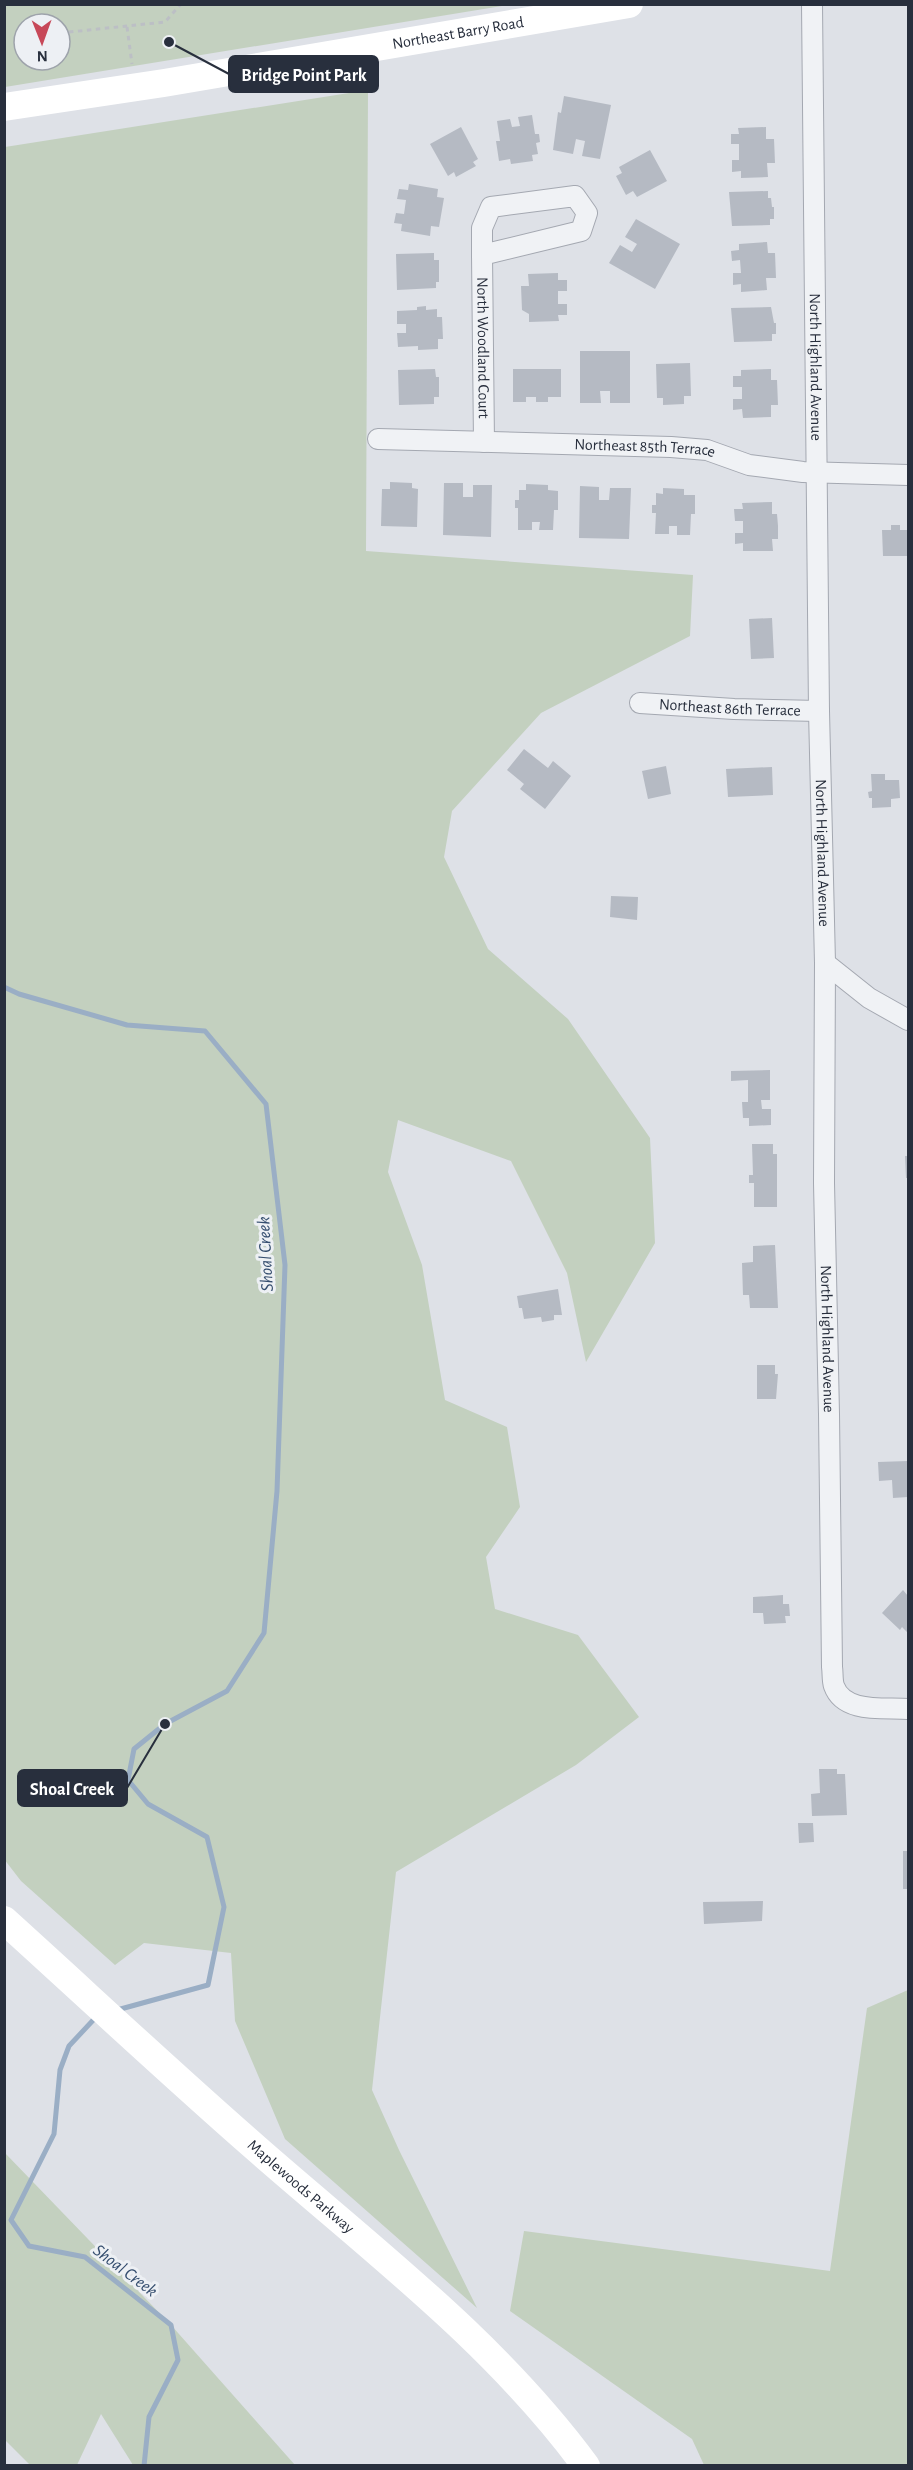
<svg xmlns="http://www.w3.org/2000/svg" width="913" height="2470" font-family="'Alegreya Sans',sans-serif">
<rect width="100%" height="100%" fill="#dee1e7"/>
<path fill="#c3d0bf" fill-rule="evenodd" d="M5 4H508V5L5 87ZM24 24H60V60H24Z
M368 90 366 551 693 575 690 636 541 713 452 811 444 857 488 949 568 1019 650 1138 655 1243 586 1362 567 1273 511 1161 398 1120 388 1172 422 1265 445 1400 507 1427 520 1507 486 1557 495 1609 578 1635 639 1717 576 1765 396 1872 372 2090 399 2150 477 2308 285 2139 235 2021 231 1953 144 1943 115 1965 21 1881 4 1859 5 147Z
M908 1990V2465H704L692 2439 510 2311 524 2231 830 2271 867 2008Z
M5 2153 171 2325 295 2465H133L101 2414 77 2465H30L5 2440Z"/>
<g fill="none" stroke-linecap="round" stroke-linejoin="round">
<path stroke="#9aaec5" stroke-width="5" d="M4 987 19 994 127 1025 205 1031 266 1104 285 1265 277 1491 264 1633 227 1691 165 1724 134 1749 128 1780 148 1804 207 1837 224 1907 208 1985 117 2010
M97 2016 69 2046 60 2070 54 2134 11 2220 29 2246 85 2257 171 2325 178 2360 149 2417 144 2466"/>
</g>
<path fill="#b5bac3" d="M564 96 611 105 600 159 582 156 585 141 580 140 576 139 573 154 553 150 558 112 561 113Z
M532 115 535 134H539L540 142 536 143 538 154 532 155 533 161 511 164 510 159 499 161 496 141H500L497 121 510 119 512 127 520 126 518 117Z
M461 127 478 159 473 162 476 166 456 177 454 172 448 176 430 144Z
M766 127V139H774L775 163H767L768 177 741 178V171L732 172V160H739V144H731V134H739L738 128Z
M650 150 667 181 637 197 633 191 626 195 616 176 622 173 619 167Z
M409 184 438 189 437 197 444 198 439 227 431 226 430 236 401 231 402 224 394 223 396 213 404 214 406 200 397 199 399 189 408 190Z
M768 191V198H771L772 207H774V219H770V225L732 226 729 192Z
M636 219 680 244 655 289 609 263 620 245 632 252 637 244 625 237Z
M767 242 768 253H775L776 278H766L767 290 741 292V284L733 285V273H741L740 260 732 261 731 251 739 250V244Z
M434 253V260H439V282H436V288L397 290 396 254Z
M558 273V280H567V291H558V304H567V315H558L559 321 529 322V314L522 310 521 286H529L528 274Z
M426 306V310L437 309V317H442L443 339H438V349L418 350V346L398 347 397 333H406V324H397V311L417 310V307Z
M771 307 774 323H776V334H772V341L734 342 731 308Z
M580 351H630V403H610V391H600L601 403H580Z
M690 363 691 396H684V404L663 405V398H657L656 364Z
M435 369 436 377H439V397H434V404L399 405 398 370Z
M513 369H561V397H548V402H536V397H526V402H513Z
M771 369V380H777L778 405H771V417L743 418 742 409 733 410V399H742V387H733V376H741V370Z
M390 482 412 483V488L418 489 417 527 381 526 382 489H390Z
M444 483H463V497H473V485H492L491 537 443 535Z
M526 484 548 485V490L558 491V510H554L553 530H539L540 522H532V530H518V508H515V500H519V490H526Z
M580 486 599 487V500H609L610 488H631L629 539 579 538Z
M663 488 684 489V495H695V514H691L690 535H677V526H669V534H655L656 513H652V505H656V493L663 494Z
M772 502V514H777L778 526V539H772L773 551H743V543L735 544V533H743V521H735L734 509H743L742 503Z
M891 525H900V530H908V556H883L882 530H891Z
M772 618 774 658 751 659 749 619Z
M524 749 548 768 553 761 571 776 545 809 520 789 524 784 507 770Z
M666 766 671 794 648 799 642 771Z
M772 767 773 795 728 797 726 769Z
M871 774H885V780H899L900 798 891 799V807L872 808V798H869L868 792 872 791Z
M611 896 638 897 637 920 610 917Z
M770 1070V1100H761L762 1109H771V1125L749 1126V1118H743L742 1102H748V1080L731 1081V1071Z
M752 1144H773V1154H777V1207H754V1183H749V1175H753Z
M905 1156H908V1178H906Z
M775 1245 778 1308H750L749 1295H743L742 1263 753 1262V1246Z
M558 1289 562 1315H554V1320L542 1322 541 1317 524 1319 522 1308H519L517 1296Z
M757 1365H775V1374H778L776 1399H757Z
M908 1461V1497L893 1498 892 1480 879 1481 878 1462Z
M903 1590 908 1596V1633L902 1627 900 1630 882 1613Z
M783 1595V1604H789L790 1616H785L786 1623 764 1624 763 1613H753V1597Z
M819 1769H837V1774H845L847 1815 812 1816 811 1794 820 1793Z
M798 1823H813L814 1842 799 1843Z
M903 1851H908V1889H903Z
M763 1901 762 1921 704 1924 703 1902Z"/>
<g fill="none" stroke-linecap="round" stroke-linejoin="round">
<g stroke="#a4a8b1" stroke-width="22">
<g id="street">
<path id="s1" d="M812 4 819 711 825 963 824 1183 829 1414 832 1667C833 1673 832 1680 834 1686 844 1714 885 1707 908 1709"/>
<path id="s2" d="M482 255 581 231 587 213 575 196 491 207 482 228V255L484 442"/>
<path id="s3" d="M378 439 671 447 707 450 749 465 803 472 908 475"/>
<path id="s4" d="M640 703 734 709 819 711"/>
<path d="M825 963 869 998 908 1020"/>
</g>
</g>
<path stroke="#bcbfc5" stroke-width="3" stroke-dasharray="4.5 4.5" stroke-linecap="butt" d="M127 27 132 64
M60 33 165 22 181 4"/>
<use href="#street" stroke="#f0f2f5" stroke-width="20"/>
<g stroke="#fff" stroke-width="28">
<path id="s5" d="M4 107 164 83 629 4"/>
<path id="s6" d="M4 1920C88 1996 171 2074 257 2149 371 2249 495 2342 586 2466"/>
</g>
</g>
<g text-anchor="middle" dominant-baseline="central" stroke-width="6" stroke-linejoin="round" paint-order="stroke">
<g font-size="16" fill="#282f3d" stroke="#edf0f4">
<text stroke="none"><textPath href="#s5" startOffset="460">Northeast Barry Road</textPath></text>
<text stroke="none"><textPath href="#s2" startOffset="369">North Woodland Court</textPath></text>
<text stroke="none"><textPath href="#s1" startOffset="363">North Highland Avenue</textPath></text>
<text stroke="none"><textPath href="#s3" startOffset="267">Northeast 85th Terrace</textPath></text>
<text stroke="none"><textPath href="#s4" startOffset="90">Northeast 86th Terrace</textPath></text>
<text stroke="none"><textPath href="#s1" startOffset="849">North Highland Avenue</textPath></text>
<text stroke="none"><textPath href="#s1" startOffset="1335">North Highland Avenue</textPath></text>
<text stroke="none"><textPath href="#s6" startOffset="399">Maplewoods Parkway</textPath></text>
</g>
<g font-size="18" font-style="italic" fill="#344d6e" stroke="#edf0f4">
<text transform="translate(266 1254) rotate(-93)">Shoal Creek</text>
<text transform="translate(125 2271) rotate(37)">Shoal Creek</text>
</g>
</g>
<path fill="none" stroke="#282f3d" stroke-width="2" d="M169 42L229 74M165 1724L127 1788"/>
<g fill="#282f3d" stroke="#edf0f4" stroke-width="2">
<circle cx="169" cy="42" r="6"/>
<circle cx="165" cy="1724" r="6"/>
</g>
<g fill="#282f3d" stroke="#282f3d" stroke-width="2">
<rect x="229" y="56" width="149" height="36" rx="6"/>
<rect x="18" y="1770" width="109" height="36" rx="6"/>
</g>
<g font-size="18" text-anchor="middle" font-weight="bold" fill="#fff">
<text x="304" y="81">Bridge Point Park</text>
<text x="72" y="1795">Shoal Creek</text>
</g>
<rect width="913" height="2470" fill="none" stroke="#282f3d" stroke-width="12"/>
<g transform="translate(42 42) rotate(179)"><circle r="28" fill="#edf0f4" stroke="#9ea3ab" stroke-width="1.5"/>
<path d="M0-4.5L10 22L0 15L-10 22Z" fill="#c74858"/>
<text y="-9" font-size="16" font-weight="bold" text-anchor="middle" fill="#282f3d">N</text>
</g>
</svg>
